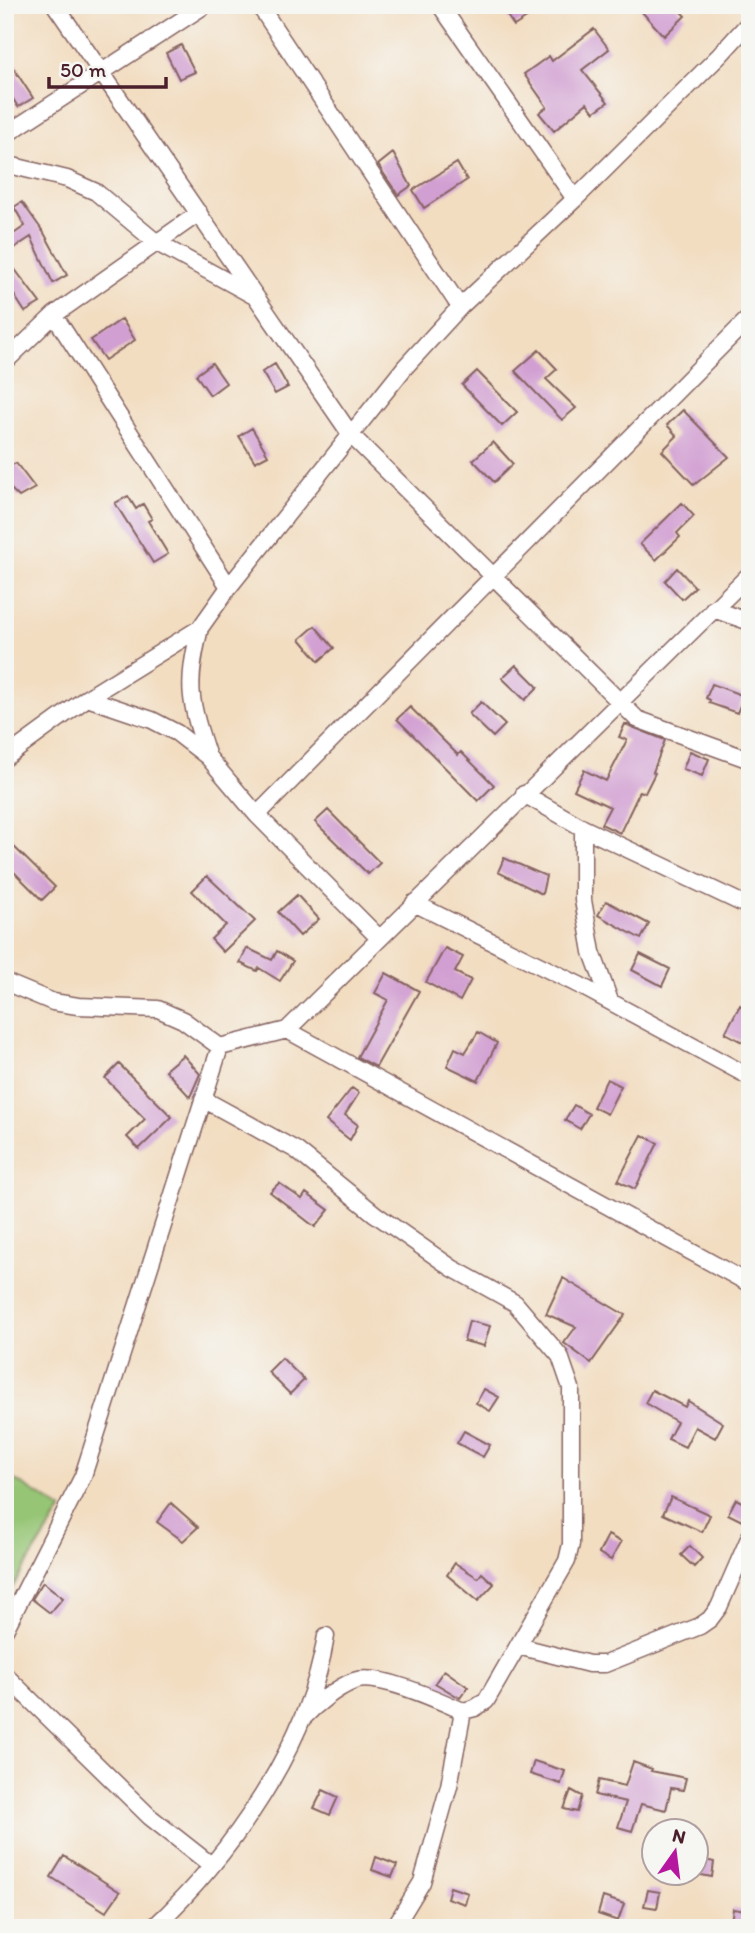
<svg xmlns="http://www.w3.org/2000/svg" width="755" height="1933" font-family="Itim,sans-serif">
<rect width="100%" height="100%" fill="#f6f6f2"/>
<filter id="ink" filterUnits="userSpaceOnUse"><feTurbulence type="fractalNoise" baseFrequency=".0143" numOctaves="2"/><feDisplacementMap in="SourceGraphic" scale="14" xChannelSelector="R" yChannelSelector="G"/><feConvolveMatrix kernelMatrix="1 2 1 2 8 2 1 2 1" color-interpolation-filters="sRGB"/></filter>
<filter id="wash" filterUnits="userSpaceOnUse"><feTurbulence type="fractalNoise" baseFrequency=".00686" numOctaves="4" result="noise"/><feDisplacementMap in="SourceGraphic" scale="28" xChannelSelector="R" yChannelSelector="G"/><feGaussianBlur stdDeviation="1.57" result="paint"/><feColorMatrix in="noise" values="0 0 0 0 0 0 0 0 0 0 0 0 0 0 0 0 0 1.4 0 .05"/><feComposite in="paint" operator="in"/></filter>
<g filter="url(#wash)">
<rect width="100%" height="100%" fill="#f2ddc1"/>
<path fill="#95c575" stroke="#707250" stroke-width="2" d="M5 1474 62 1509 5 1599Z"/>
<g id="blocks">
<path fill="#d19fd2" d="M500 5H547L514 26Z
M647 5H675L685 16 664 36 641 11Z
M594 29 609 49 582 70 608 102 594 112 587 103 554 131 539 113 547 107 524 74 549 56 552 61Z
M181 45 195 72 179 79 166 53Z
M5 55 33 98 18 107 5 86Z
M393 153 411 186 398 195 378 165Z
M457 163 467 180 424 208 413 190Z
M22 202 44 233 67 275 53 283 31 237 5 254V240L25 226 14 207Z
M5 256 40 303 25 312 5 281Z
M122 319 135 340 105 360 91 340Z
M539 350 557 369 546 379 576 408 562 420 515 371Z
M212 363 226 383 210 395 196 375Z
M275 364 288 387 275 394 262 372Z
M477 371 517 412 502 426 462 385Z
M683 410 729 457 694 485 662 451 677 436 667 425Z
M252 428 268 455 255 462 239 436Z
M493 442 513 464 494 482 473 460Z
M16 463 35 488 19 497 5 483V468Z
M128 496 136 509 143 504 152 519 148 521 168 554 153 563 115 503Z
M682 503 694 516 677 533 680 537 656 560 640 544Z
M677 568 695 587 682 599 665 581Z
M315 626 334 648 319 661 300 639Z
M516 665 538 687 525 700 502 678Z
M712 684 744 696 737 713 709 703 710 700 706 698Z
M481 702 505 725 493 737 469 714Z
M410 707 458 755 461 752 494 785 478 801 397 719Z
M625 724 665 740 653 772 655 773 645 793 640 791 620 833 601 824 610 807 574 790 584 770 606 781 627 740 619 737Z
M690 751 709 759 702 776 683 769Z
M328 810 380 863 368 874 315 822Z
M5 838 55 887 42 900 5 863Z
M504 858 546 876 542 894 498 872Z
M207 876 255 921 223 952 211 939 226 925 192 891Z
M297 895 319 919 300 936 278 912Z
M606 901 649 924 641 939 598 915Z
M247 948 272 960 277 951 293 961 280 981 259 968 257 971 240 963Z
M445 948 463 957 455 972 471 980 460 1001 426 982Z
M640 954 670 969 662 986 632 970Z
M386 973 419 991 376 1067 357 1057 388 1000 375 993Z
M740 1005 750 1011V1046L725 1033Z
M478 1032 497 1043 478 1081 447 1066 455 1048 465 1053Z
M183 1055 200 1074 190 1097 165 1070Z
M119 1064 172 1117 139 1149 127 1137 145 1119 105 1078Z
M607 1079 621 1086 607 1114 593 1107Z
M352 1088 359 1093 345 1115 358 1125 350 1140 326 1121Z
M574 1105 589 1114 580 1129 565 1120Z
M642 1135 658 1143 635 1189 618 1181Z
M279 1183 302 1199 306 1193 329 1210 315 1227 270 1192Z
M563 1278 625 1315 591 1363 564 1343 576 1327 546 1314Z
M469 1321 490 1326 484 1346 464 1341Z
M282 1358 304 1380 290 1394 268 1372Z
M484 1389 499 1397 490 1411 476 1403Z
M652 1390 685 1407 688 1401 723 1423 715 1438 695 1427 685 1447 668 1439 677 1422 645 1403Z
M464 1431 490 1445 483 1457 457 1443Z
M671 1497 710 1515 702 1532 663 1514Z
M736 1499 750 1506 746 1523 728 1514Z
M171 1503 198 1527 183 1541 157 1522Z
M608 1535 621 1542 611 1560 599 1553Z
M690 1546 702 1558 694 1567 681 1555Z
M455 1563 478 1578 482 1573 494 1584 478 1601 447 1575Z
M43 1582 63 1598 50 1613 32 1599Z
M444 1670 468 1687 460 1698 435 1683Z
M534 1761 565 1771 561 1784 530 1774Z
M633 1762 652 1769 651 1771 686 1778 683 1790 671 1788 666 1810 641 1804 632 1831 618 1827 626 1802 595 1795 599 1780 625 1786Z
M323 1790 338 1797 330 1815 314 1808Z
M571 1790 582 1796 577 1812 564 1809Z
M64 1856 120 1892 106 1912 51 1877Z
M376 1857 397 1865 392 1877 372 1870Z
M696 1858 714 1862 712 1877 696 1874Z
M450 1887 468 1893 465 1904 447 1898Z
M648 1890 660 1892 657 1908 644 1906Z
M603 1897 624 1904 618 1921 598 1914Z
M733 1909 747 1911 745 1928H730Z"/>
</g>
</g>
<g filter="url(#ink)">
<use href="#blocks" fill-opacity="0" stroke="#856260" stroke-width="2"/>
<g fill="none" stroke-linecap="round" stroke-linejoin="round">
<g stroke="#856260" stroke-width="19">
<path id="minor" d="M55 5 351 435 637 719 750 760
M259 5 460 307
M440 5 575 199
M5 135 205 5
M5 164 67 179 96 192 157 243 254 296
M54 315 229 587
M5 362 54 315 199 213
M713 609 750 622
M200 628C186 687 189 699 208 757
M87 698 152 720 177 733 208 757 257 815 379 938
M5 758 87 698 200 628 229 587 405 367 460 307 575 199 720 55 750 22
M524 794 583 828 750 907
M257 815 750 317
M583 828V900L592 952 610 1001
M414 903 581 986 750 1077
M5 982 53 1002 78 1006 158 1009 183 1020 220 1047 287 1030 750 574
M287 1030 750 1284
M203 1099 296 1150 375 1214 452 1268 515 1303 560 1356 571 1388V1544L567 1561 486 1701 475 1708 463 1711C440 1701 378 1672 354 1681 336 1688 315 1705 302 1719
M5 1630 83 1476 220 1047
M518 1646 589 1664H605L700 1626 710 1619 719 1607 750 1536
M5 1675 150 1817 211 1865
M153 1928C232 1854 309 1744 326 1636
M394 1928 422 1882 449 1786 463 1711"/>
</g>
<use href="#minor" stroke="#fff" stroke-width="16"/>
</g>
</g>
<rect width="755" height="1933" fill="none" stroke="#f6f6f2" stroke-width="28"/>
<g transform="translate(675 1852) rotate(14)"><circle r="33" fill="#f6f6f2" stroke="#b1a0a2" stroke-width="2"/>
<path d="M0-5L12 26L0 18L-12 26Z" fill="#b5179e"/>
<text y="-10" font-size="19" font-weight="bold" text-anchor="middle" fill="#4a1f2b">N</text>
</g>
<path d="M49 77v10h117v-10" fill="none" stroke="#4a1f2b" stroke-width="3.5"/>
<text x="60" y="77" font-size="21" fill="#4a1f2b" stroke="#f6f6f2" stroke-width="5" paint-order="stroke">50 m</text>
</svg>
